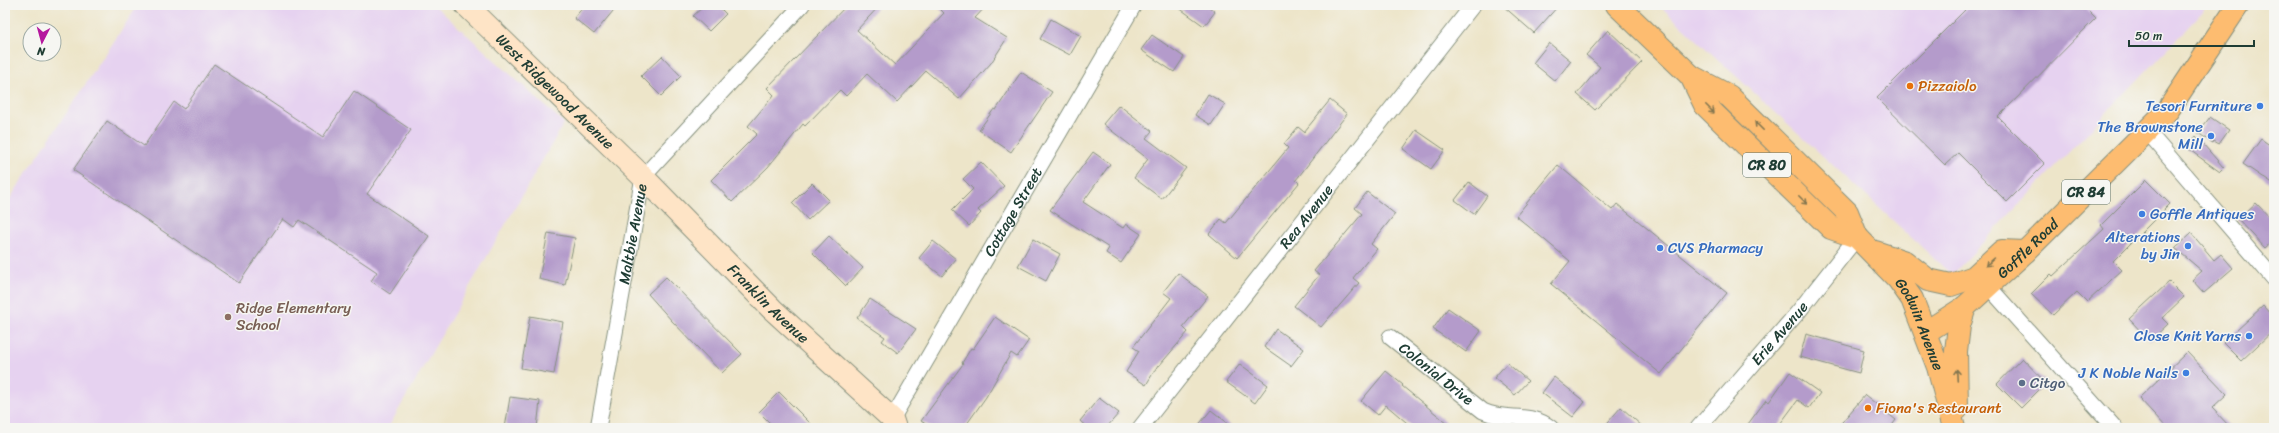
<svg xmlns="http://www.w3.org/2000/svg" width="2279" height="433" font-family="Sriracha,sans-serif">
<rect width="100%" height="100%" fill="#f6f6f2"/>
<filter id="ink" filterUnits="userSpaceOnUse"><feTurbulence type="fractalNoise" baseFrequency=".025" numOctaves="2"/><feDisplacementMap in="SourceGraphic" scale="8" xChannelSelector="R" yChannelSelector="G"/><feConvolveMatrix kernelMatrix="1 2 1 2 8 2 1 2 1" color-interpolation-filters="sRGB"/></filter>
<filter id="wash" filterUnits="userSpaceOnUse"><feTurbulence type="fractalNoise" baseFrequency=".012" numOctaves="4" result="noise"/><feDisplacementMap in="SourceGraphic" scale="16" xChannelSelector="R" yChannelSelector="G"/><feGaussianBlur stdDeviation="0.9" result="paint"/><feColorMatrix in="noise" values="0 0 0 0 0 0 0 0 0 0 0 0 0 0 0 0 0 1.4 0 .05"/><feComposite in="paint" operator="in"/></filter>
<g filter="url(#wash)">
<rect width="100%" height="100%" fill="#ede5c9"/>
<path fill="#e6d2f0" d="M138 5H434L564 123 388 428H5V206Z
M1659 5H2209L1952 275Z"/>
<g id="blocks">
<path fill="#b49bcb" d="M585 5H618L594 34 574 18Z
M705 5H717L726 14 709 31 693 16Z
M847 5H880L857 30 895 65 944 13 936 5H987L975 18 1007 38 991 63 959 99 926 71 897 102 867 74 846 96 840 90 805 126 803 124 768 167 732 202 711 180 757 134 748 126 774 95 767 88Z
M1175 5H1207L1215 12 1204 26Z
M1502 5H1559L1534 33Z
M1970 5H2083L2096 18 1998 117 2045 164 2007 202 1958 153 1945 165 1877 98Z
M1051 19 1081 36 1070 55 1040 39Z
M1608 30 1642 62 1595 110 1577 94 1600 67 1586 55Z
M1152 35 1184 57 1174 72 1141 50Z
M1549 43 1571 61 1555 81 1533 63Z
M662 56 681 76 661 96 641 76Z
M214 64 323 137 354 91 411 130 367 194 429 236 390 294 371 281 377 272 299 220 294 227 283 219 239 283 73 170 107 121 144 146 174 102 184 109Z
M1021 72 1052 92 1011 152 979 130 994 109 996 110Z
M1208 94 1225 104 1211 125 1195 115Z
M1330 100 1347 114 1296 180 1299 183 1237 258 1209 234 1221 219 1226 223 1288 148 1284 144 1298 127 1304 132Z
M1119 105 1152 131 1146 138 1186 168 1162 199 1134 178 1148 159 1103 124Z
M2210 117 2229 130 2219 144 2214 141 2213 143 2198 133Z
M1416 130 1445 150 1431 169 1403 149Z
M2196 136 2224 168 2220 172 2187 148Z
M2261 139 2274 148V185L2243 164Z
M1093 152 1110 164 1083 202 1123 228 1126 224 1141 234 1121 263 1106 253 1109 248 1050 210Z
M981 162 1004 186 978 210 981 213 969 226 952 210 973 189 963 179Z
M1558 165 1612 210 1617 204 1727 293 1661 374 1551 284 1570 261 1516 216Z
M2146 180 2170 204 2113 261 2122 270 2087 302 2077 292 2053 315 2031 294 2051 274 2053 276 2104 229 2101 225Z
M1469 182 1487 196 1474 214 1455 200Z
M812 183 829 200 808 220 792 203Z
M1367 192 1395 214 1371 244 1377 249 1353 278 1359 283 1321 327 1294 306 1319 275 1314 271 1362 214 1355 208Z
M2256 203 2274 222V240L2265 248 2238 219Z
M548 233 575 238 565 285 539 279Z
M2191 233 2214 260 2221 254 2233 268 2204 293 2192 280 2202 271 2175 248Z
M829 236 863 268 846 286 813 253Z
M1033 239 1060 254 1046 281 1018 266Z
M933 241 956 259 942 276 919 258Z
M1178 273 1208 296 1183 327 1188 332 1159 366 1158 365 1146 385 1126 372 1139 351 1133 347 1171 298 1163 292Z
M666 277 742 354 722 373 672 321 648 294Z
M2169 282 2184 297 2162 318 2168 324 2150 341 2129 319Z
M870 299 916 329 898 353 882 341 885 337 857 318Z
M2263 306 2274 318V330L2241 361 2223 343Z
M1448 308 1481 331 1466 352 1433 329Z
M530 316 563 322 554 374 521 368Z
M995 317 1029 340 1017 357 1011 353 986 397 964 428H932L921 421 963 364 962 363 971 348 973 349Z
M1276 329 1304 349 1291 366 1264 347Z
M1806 334 1864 350 1859 373 1800 357Z
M2187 352 2227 394 2212 408 2231 428H2167L2139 398Z
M2022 358 2046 383 2021 408 1997 384Z
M1507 363 1528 381 1515 395 1494 378Z
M1240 364 1268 385 1255 403 1226 382Z
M1386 371 1403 385 1402 386 1453 428H1413L1386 405 1378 415 1361 401Z
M1790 372 1820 393 1809 408 1798 400 1777 428H1745L1766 400 1769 402Z
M1554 377 1585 402 1573 417 1542 393Z
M779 392 815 428H775L759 412Z
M1865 395 1896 420 1890 428H1837Z
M510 397 540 401 537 428H505Z
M1099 398 1119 413 1106 428H1088L1080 421Z
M1621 407 1644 428H1603Z
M1211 410 1234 428H1196Z"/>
</g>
</g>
<g filter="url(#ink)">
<use href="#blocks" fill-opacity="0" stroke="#86917e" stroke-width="1"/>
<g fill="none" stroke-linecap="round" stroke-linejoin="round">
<g stroke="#86917e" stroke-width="17">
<g id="street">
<path d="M2147 131 2274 279"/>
<path d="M1988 286 2115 428"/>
<path id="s1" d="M1390 337 1483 411C1507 422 1530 411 1551 428"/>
<path id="s2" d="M892 419 1134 5"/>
<path id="s3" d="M598 428 643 177 802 5"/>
<path id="s4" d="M1140 428 1473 5"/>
<path id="s5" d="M1698 428 1799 311 1857 237"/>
</g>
</g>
<g stroke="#86917e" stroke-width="24">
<g id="secondary">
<path id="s6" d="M466 5 643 177 772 309 892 419 895 428"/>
</g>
</g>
<g stroke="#86917e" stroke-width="24">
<g id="primary">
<path d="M1617 5 1691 76 1729 96 1847 212 1857 237"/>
<path id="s7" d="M1691 76 1705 105 1831 228 1857 237 1898 279 1912 299 1938 367 1954 428"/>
<path d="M1875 252 1905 262 1928 280 1951 285 1974 277 2002 251 2025 252"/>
<path id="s8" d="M1926 332 1965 307 2025 252 2168 110 2238 5"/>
<path d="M1957 409 1956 351 1959 326 1965 307"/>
</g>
</g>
<use href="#street" stroke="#fff" stroke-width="15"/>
<use href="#secondary" stroke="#fee4c6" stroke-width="22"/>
<use href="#primary" stroke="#fdbc70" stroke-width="22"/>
</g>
<defs><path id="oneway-shaft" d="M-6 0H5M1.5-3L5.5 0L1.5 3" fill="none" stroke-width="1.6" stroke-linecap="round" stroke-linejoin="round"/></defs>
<g stroke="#83764f">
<use href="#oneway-shaft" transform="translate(1710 109) rotate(45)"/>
<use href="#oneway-shaft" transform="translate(1759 126) rotate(-135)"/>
<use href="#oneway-shaft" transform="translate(1803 200) rotate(45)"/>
<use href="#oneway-shaft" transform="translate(1990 262) rotate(138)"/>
<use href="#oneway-shaft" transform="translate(1957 375) rotate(-93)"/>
</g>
</g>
<g fill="#e8710a" stroke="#f6f6f2" stroke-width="1.5">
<circle cx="1910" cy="86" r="4"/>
<circle cx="1868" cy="408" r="4"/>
</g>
<g fill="#3f7fe0" stroke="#f6f6f2" stroke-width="1.5">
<circle cx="2260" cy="106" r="4"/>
<circle cx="2211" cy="136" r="4"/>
<circle cx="2142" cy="214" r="4"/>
<circle cx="2188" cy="246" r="4"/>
<circle cx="1660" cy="248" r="4"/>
<circle cx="2249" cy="336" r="4"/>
<circle cx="2186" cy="373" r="4"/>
</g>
<circle fill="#8d6e63" stroke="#f6f6f2" stroke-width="1.5" cx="228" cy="317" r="4"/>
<circle fill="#5c6f8a" stroke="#f6f6f2" stroke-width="1.5" cx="2022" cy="383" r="4"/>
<g text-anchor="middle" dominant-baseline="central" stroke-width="3" stroke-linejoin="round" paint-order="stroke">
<g fill="#f6f6f2" stroke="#60746d" stroke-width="1">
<rect x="1743" y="153" width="48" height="24" rx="3"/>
<rect x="2062" y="180" width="48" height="24" rx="3"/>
</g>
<g font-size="14" font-weight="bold" fill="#1f3d34">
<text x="1767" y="165">CR 80</text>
<text x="2086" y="192">CR 84</text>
</g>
<g font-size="15" fill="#c56008" stroke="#f6f6f2" text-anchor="start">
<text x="1918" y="86">Pizzaiolo</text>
<text x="1876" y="408">Fiona's Restaurant</text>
</g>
<g font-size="15" fill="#1f3d34" stroke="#f6f6f2">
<text stroke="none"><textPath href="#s6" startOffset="124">West Ridgewood Avenue</textPath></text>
<text stroke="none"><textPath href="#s2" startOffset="240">Cottage Street</textPath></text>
<text stroke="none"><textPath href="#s4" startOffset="269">Rea Avenue</textPath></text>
<text stroke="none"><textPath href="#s3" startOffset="197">Maltbie Avenue</textPath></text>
<text stroke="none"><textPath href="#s8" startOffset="132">Goffle Road</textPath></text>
<text stroke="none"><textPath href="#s6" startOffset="425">Franklin Avenue</textPath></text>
<text stroke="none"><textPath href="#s7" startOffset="345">Godwin Avenue</textPath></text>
<text stroke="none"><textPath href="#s5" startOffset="125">Erie Avenue</textPath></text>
<text stroke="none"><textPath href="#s1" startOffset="59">Colonial Drive</textPath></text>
</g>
<g font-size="15" fill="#366cbe" stroke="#f6f6f2" text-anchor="end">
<text x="2252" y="106">Tesori Furniture</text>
<text x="2203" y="127">The Brownstone<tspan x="2203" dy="17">Mill</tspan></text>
<text x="2150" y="214" text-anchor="start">Goffle Antiques</text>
<text x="2180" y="237">Alterations<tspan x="2180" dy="17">by Jin</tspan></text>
<text x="1668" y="248" text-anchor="start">CVS Pharmacy</text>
<text x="2241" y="336">Close Knit Yarns</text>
<text x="2178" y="373">J K Noble Nails</text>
</g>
<g font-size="15" fill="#785e54" stroke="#f6f6f2" text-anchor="start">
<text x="236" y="308">Ridge Elementary<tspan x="236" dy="17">School</tspan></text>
</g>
<g font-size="15" fill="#4e5e75" stroke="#f6f6f2" text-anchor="start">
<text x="2030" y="383">Citgo</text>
</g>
</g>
<rect width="2279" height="433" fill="none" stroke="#f6f6f2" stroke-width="20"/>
<g transform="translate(42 42) rotate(186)"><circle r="19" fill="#f6f6f2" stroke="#a0aca6"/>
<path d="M0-3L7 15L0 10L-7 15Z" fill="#b5179e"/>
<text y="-6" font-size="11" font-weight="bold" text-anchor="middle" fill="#1f3d34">N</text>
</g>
<path d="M2129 40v6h125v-6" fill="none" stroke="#1f3d34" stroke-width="2"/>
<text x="2135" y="40" font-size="12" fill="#1f3d34" stroke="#f6f6f2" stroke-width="3" paint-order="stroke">50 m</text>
</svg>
